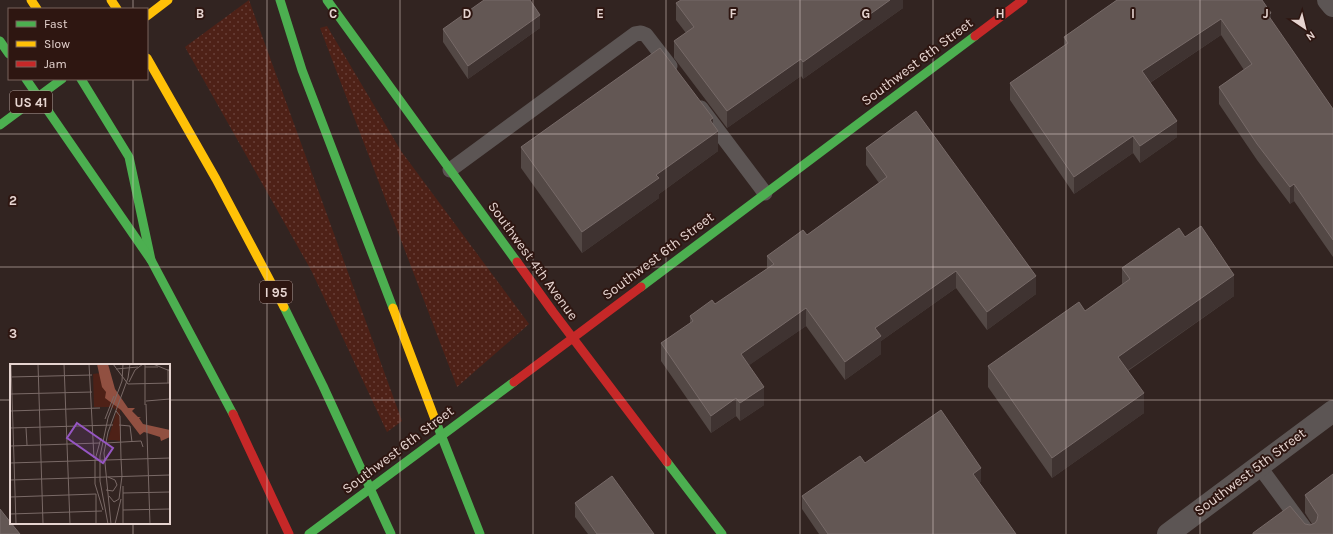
<svg xmlns="http://www.w3.org/2000/svg" width="1333" height="534" font-family="Karla,sans-serif">
<defs>
<pattern id="green-dots" width="8" height="8" patternUnits="userSpaceOnUse"><rect width="8" height="8" fill="#4e2117"/><path d="M2 2h.1M6 6h.1" fill="none" stroke="#684038" stroke-width="1.8" stroke-linecap="round"/></pattern>
</defs>
<rect width="100%" height="100%" fill="#322421"/>
<path fill="url(#green-dots)" d="M249 0 402 421 387 432 311 270 185 47Z
M327 26 401 151 529 324 457 387 320 28Z"/>
<g fill="none" stroke-linecap="round" stroke-linejoin="round">
<path stroke="#5c5554" stroke-width="15" d="M701 108 765 193
M450 170 635 34 641 33 646 35 670 66
M1259 466 1309 534"/>
<path stroke="#5c5554" stroke-width="22" d="M1328 0 1333 6
M1168 534 1333 411"/>
<path stroke="#4caf50" stroke-width="9" d="M280 0 302 70 393 308
M327 0 517 262
M0 41 9 54
M81 79 129 157 151 260 233 414
M0 125 62 79
M641 287 975 36
M667 462 722 534
M309 534 514 382"/>
<path stroke="#ffc107" stroke-width="9" d="M31 0 37 9
M111 0 117 9
M147 16 168 0
M393 308 436 422"/>
<path stroke="#c62828" stroke-width="9" d="M975 36 1023 0
M517 262 553 312 667 462
M514 382 641 287
M233 414 289 534"/>
<path stroke="#4caf50" stroke-width="9" d="M26 79 151 260
M284 307 323 386 391 534
M436 422 480 534"/>
<path stroke="#ffc107" stroke-width="9" d="M147 58 216 179 284 307"/>
</g>
<path fill="#534845" d="M903 0V8L803 79 801 76 727 128 674 58V41L686 33 676 20V3Z
M1117 0 1271 20 1333 109V257L1294 201 1290 204 1257 160 1219 104V87L1244 70 1221 35 1150 83 1177 137 1140 163 1133 153 1074 194 1010 100V83L1064 46V37Z
M540 28 468 79 443 42V29Z
M713 124 718 151 659 194V198L582 253 521 168V147Z
M866 148 1036 294 987 330 956 288 881 341V354L845 380 806 326 749 365 764 405 740 421 736 416 711 433 661 361V343L690 324V316L715 304 767 269V256L807 235 879 183 866 165Z
M1185 237 1234 296 1128 371 1144 413 1052 478 988 387V366L1085 311 1122 284V268Z
M865 463 981 481 979 483 1016 534H819L802 509V496Z
M1305 495 1333 534H1253V533L1305 524 1310 525 1312 524 1305 513Z
M575 503 654 534H588L575 517Z"/>
<path fill="#3f3331" d="M890 0H903V8L803 79V62Z
M1271 13V30L1268 15Z
M540 15V28L468 79V66Z
M1221 19V35L1142 88V71Z
M801 59V76L727 128V111Z
M713 118V134L718 131V151L659 194V198L582 253V232L656 175 710 120Z
M1177 121V137L1140 163V146Z
M1133 136V153L1074 194V177Z
M1294 184V201L1290 204V187Z
M956 271V288L881 341V354L845 380V362L875 328Z
M1234 275V296L1118 377V357Z
M1036 276V294L987 330V312Z
M806 308V326L741 371V354Z
M764 387V405L740 421V403Z
M1144 393V413L1052 478V458Z
M736 398V416L711 433V416Z
M981 468V481L973 487V474Z"/>
<path fill="#635754" stroke="#776a68" d="M484 0H530L540 15 468 66 443 29Z
M681 0H890L803 62 801 59 727 111 674 41 694 27 676 3Z
M1117 0H1262L1271 13 1268 15 1333 109V240L1294 184 1290 187 1257 144 1219 87 1252 64 1221 19 1142 71 1177 121 1140 146 1133 136 1074 177 1010 83 1068 43 1064 37Z
M660 48 713 118 710 120 718 131 656 175 659 178 582 232 521 147Z
M916 111 1036 276 987 312 956 271 875 328 881 336 845 362 806 308 741 354 764 387 740 403 736 398 711 416 661 343 693 321 690 316 712 300 715 304 774 264 767 256 803 230 807 235 887 177 866 148Z
M1201 226 1234 275 1118 357 1144 393 1052 458 988 366 1079 302 1085 311 1130 279 1122 268 1179 228 1185 237Z
M941 410 981 468 973 474 1016 534H828L802 496 860 456 865 463Z
M1333 474V534H1253V533L1290 506 1305 524 1310 525 1315 523 1317 520 1318 515 1305 495Z
M612 476 654 534H597L575 503Z
M0 509 11 523 20 534H0Z"/>
<path fill="none" stroke="#e6d4d0" stroke-width="1" stroke-opacity="0.55" d="M133 0V9M267 0V534M400 0V534M533 0V534M666 0V534M800 0V534M933 0V534M1066 0V534M1200 0V534M133 79V365M0 134H1333M0 267H1333M0 400H11M169 400H1333M133 523V534"/>
<g text-anchor="middle" dominant-baseline="central" stroke-width="4" stroke-linejoin="round" paint-order="stroke">
<g fill="#2e1611" stroke="#af9b97" stroke-width="1">
<rect x="10" y="91" width="42" height="22" rx="3"/>
<rect x="260" y="281" width="32" height="22" rx="3"/>
</g>
<g font-size="13" font-weight="bold" fill="#e6d4d0">
<text x="31" y="102">US 41</text>
<text x="276" y="292">I 95</text>
</g>
<g font-size="14" fill="#e6d4d0" stroke="#2e1611">
<text transform="translate(917 62) rotate(-37)">Southwest 6th Street</text>
<text transform="translate(658 256) rotate(-37)">Southwest 6th Street</text>
<text transform="translate(533 261) rotate(54)">Southwest 4th Avenue</text>
<text transform="translate(398 450) rotate(-37)">Southwest 6th Street</text>
<text transform="translate(1250 472) rotate(-37)">Southwest 5th Street</text>
</g>
</g>
<g transform="translate(10 364)">
<rect width="160" height="160" fill="#322421"/>
<path d="M90 9 98 34 110 45V77L98 75 107 46 101 43H84L83 10Z" fill="#4e2117"/>
<path d="M102 66H109V76H98Z" fill="#4e2117"/>
<path d="M87 0H98L105 25 118 44H125L122 47 128 53H131L129 54 133 60 160 66V73L151 77 150 73 134 68 130 71 111 46 95 34 96 28 92 23Z" fill="#915041"/>
<path fill="none" stroke="#7a6a67" stroke-width="1" d="M1 0 6 160M28 0 33 160M54 0 60 160M79 0 84 94M103 0 118 20 160 19M135 0V41M143 0 160 7M135 3H148M106 5 128 3M158 5V19M0 13 82 11M119 18 125 6 133 0M1 30 82 28M136 37 160 35M136 40 140 160M0 47 90 44M106 47 110 52 111 95M95 55 104 32M109 61 120 62 122 78M0 64 103 61M16 64 17 81M95 79 131 77 133 83M0 82 90 79M111 95 112 113M85 96V120M85 96 91 74M0 99 160 94M0 116 160 111M85 120 93 146M113 122V160M96 126 103 127 107 121 105 116 98 113M113 129 160 128M86 130V160M99 132 104 138 109 135 112 112M0 133 86 130M113 146 160 145M0 150 92 147M98 160 90 117V92L98 54 112 17 113 0M101 160 94 89 98 68 118 14 120 0M105 160 111 135"/>
<path fill="#9656c3" fill-opacity="0.15" stroke="#9656c3" stroke-width="2" d="M67 59 103 84 93 99 57 74Z"/>
<rect width="160" height="160" fill="none" stroke="#e6d4d0" stroke-width="2"/>
</g>
<g font-size="13" text-anchor="middle" font-weight="bold" fill="#e6d4d0" stroke="#2e1611" stroke-width="4" stroke-linejoin="round" paint-order="stroke">
<text x="200" y="18">B</text>
<text x="333" y="18">C</text>
<text x="467" y="18">D</text>
<text x="600" y="18">E</text>
<text x="733" y="18">F</text>
<text x="866" y="18">G</text>
<text x="1000" y="18">H</text>
<text x="1133" y="18">I</text>
<text x="1266" y="18">J</text>
<text x="13" y="205">2</text>
<text x="13" y="338">3</text>
</g>
<rect x="8" y="8" width="140" height="72" fill="#2e1611" stroke="#78625d"/>
<rect x="16" y="21" width="20" height="6" fill="#4caf50" stroke="#78625d"/>
<text x="44" y="28" font-size="12" fill="#e6d4d0">Fast</text>
<rect x="16" y="41" width="20" height="6" fill="#ffc107" stroke="#78625d"/>
<text x="44" y="48" font-size="12" fill="#e6d4d0">Slow</text>
<rect x="16" y="61" width="20" height="6" fill="#c62828" stroke="#78625d"/>
<text x="44" y="68" font-size="12" fill="#e6d4d0">Jam</text>
<g transform="translate(1305 28) rotate(145)" stroke="#2e1611" stroke-width="3" paint-order="stroke">
<path d="M0-3L7 15L0 10L-7 15Z" fill="#e6d4d0"/>
<text y="-6" font-size="11" font-weight="bold" text-anchor="middle" fill="#e6d4d0">N</text>
</g>
</svg>
